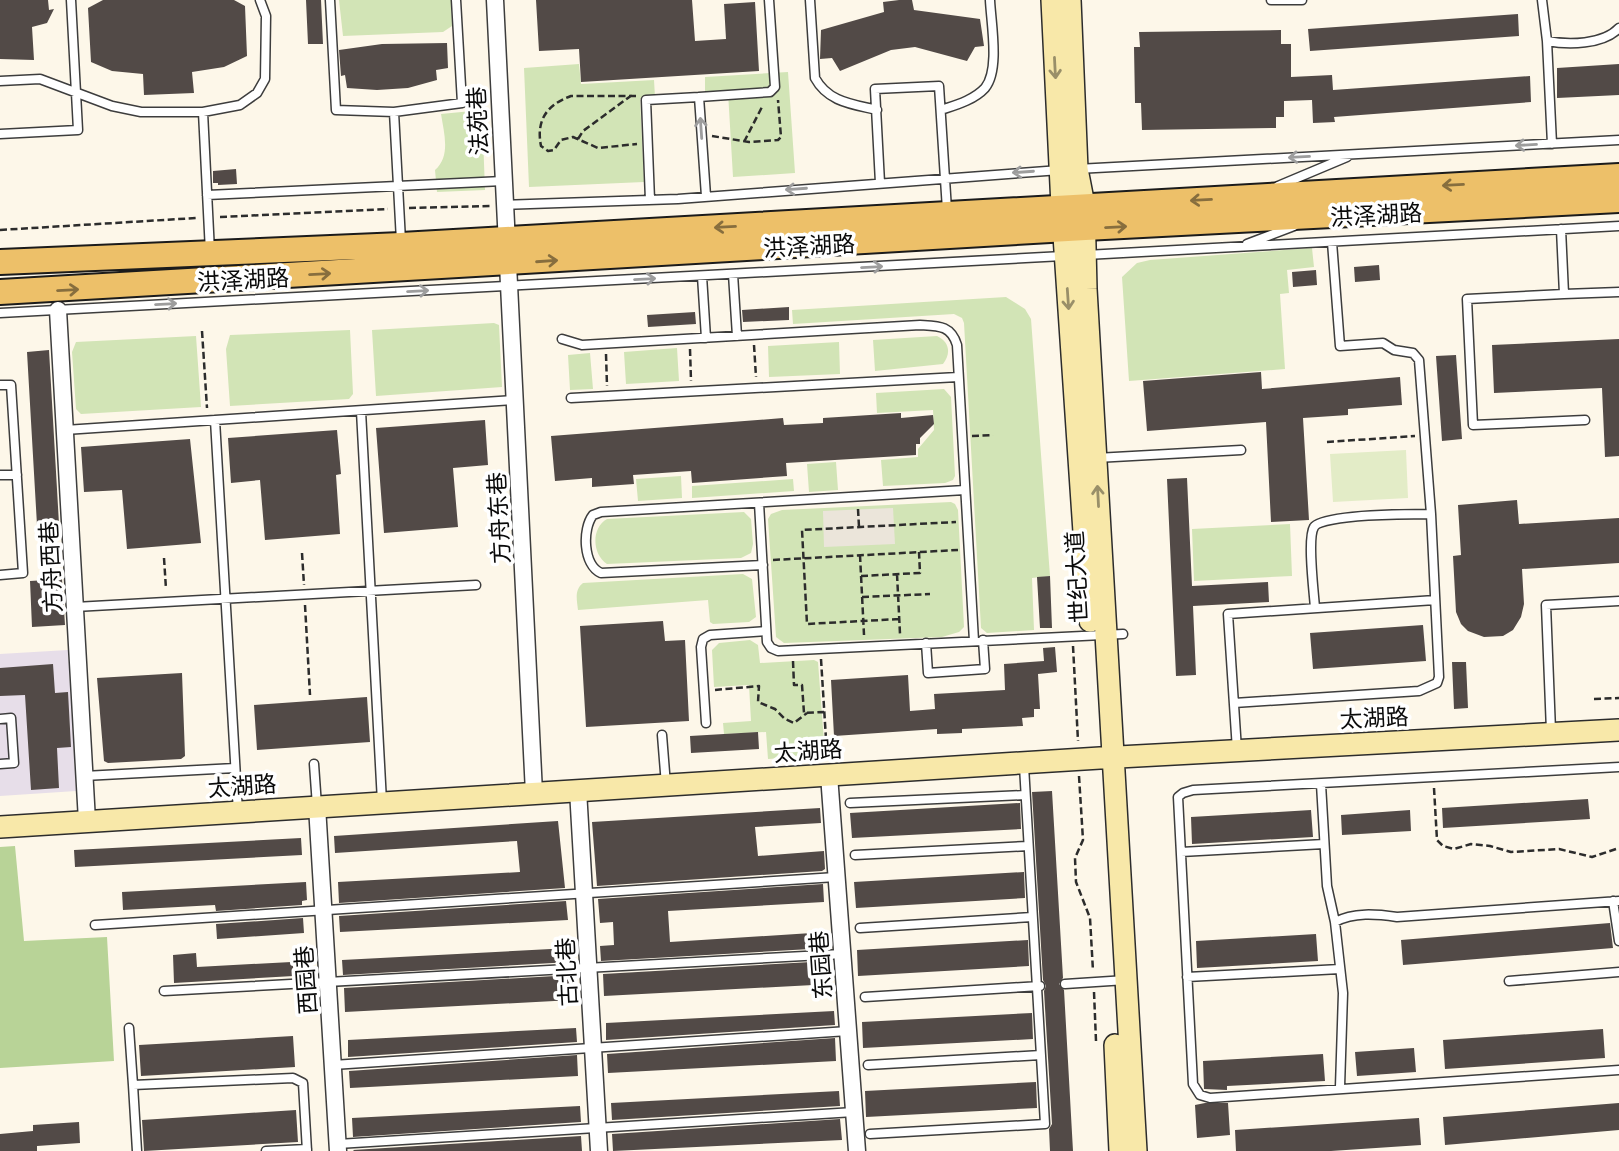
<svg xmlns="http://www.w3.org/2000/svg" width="1619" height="1151" font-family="'IBM Plex Serif','Noto Sans SC',serif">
<rect width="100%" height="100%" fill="#fdf7e9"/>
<path fill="#e7dee9" d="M68 650 76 791 0 796V654Z"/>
<path fill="#d2e4b6" d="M339 0H451L452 26 443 32 343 36Z
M579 64 581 84 654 80 655 97 640 99 644 182 529 187 524 68Z
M788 72 795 173 733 177 728 92 705 93V77Z
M482 110 485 190 437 192 435 170C451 156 444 133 441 114Z
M1312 248 1314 267 1287 270 1289 293 1280 294 1285 369 1129 381 1122 277 1137 263 1150 260Z
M1006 297 1025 309 1031 319 1050 576 1032 578 1034 630 987 633 981 628 964 323 962 318 954 314 793 324 792 310Z
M494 323 499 325 502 387 376 396 372 330Z
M350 330 353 394 349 399 230 406 226 349 230 335Z
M196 336 201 407 81 414 76 409 72 352 76 342Z
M937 336C950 342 951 354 943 364L875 371 873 340Z
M839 342 840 374 769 377 768 346Z
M677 348 679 381 626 384 624 352Z
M590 353 593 389 570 390 568 355Z
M944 389 951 397 955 476 953 480 945 483 883 486 881 460 918 457V449L934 430 933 410 877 413 876 393Z
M836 462 838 490 809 492 807 464Z
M681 476 682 498 638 501 636 479Z
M793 479 794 491 692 498V486Z
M951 502 955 504 958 510 964 627 959 632 942 637 784 643 776 637 768 519 771 514 782 510Z
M744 512 751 519 753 544 751 553 741 558 607 564C592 554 591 528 607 519Z
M1290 524 1292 576 1194 581 1192 529Z
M743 574 752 579 756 617 749 622 713 624 710 622 708 600 578 610C577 600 574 590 583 583Z
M750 640 758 645 760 663 814 660 818 662 825 755 768 759 766 732 724 734 723 723 751 721 749 685 714 687 712 650 719 643Z"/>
<path fill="#b8d397" d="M15 846 24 941 107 937 114 1061 0 1068V847Z"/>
<path fill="#e3ecc7" d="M1406 450 1408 498 1333 502 1330 454Z"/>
<path fill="#ebe5da" d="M893 508 895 544 824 547 823 511Z"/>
<path fill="#524a47" d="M0 0H48L49 10 54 9 47 23 32 27 34 60 0 59Z
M103 0H234L245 6 247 56 224 67 192 72 194 93 144 95 143 74 112 71 91 62 88 8Z
M306 0H321L323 44H308Z
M536 0H692L695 41 726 39 724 4 755 2 759 71 581 82 579 49 539 51Z
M899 0H912L914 10 980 19 984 46 975 47 967 61 915 47 891 50 840 71 832 58 820 59 821 30 884 12 883 2Z
M1518 14 1519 36 1310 51 1308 29Z
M1281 30V44H1291V77L1332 75 1333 90 1530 76 1531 102 1334 117 1335 122 1313 123 1312 100 1284 101V117H1276V128L1142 130 1141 103H1135L1134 47H1140L1139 32Z
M447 43 448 68 436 70 437 80 408 88 377 90 347 88 345 75 341 76 339 50 382 44Z
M1619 64V95L1557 98V68Z
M236 169 237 184 218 185V183H213V171Z
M1379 265 1380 280 1355 282 1354 267Z
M1316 270 1317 285 1293 287 1292 272Z
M789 307V320L743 322 742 310Z
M695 312 696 324 648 327 647 315Z
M1619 339V456L1605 457 1602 388 1494 393 1492 345Z
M49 350 59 524 37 525 27 352Z
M1456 355 1462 439 1442 441 1436 356Z
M1261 372 1262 389 1400 377 1402 405 1348 409V415L1303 418 1309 520 1271 522 1266 422 1147 431 1143 381Z
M901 413V418L933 415 934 424 920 438V444H916V455L786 463 787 476 692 483 691 471 633 475 634 484 592 487V478L555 481 551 436 783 418 784 425 823 423V418Z
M485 420 488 465 453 468 458 527 384 533 376 428Z
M337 430 341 474 336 475 340 534 265 540 260 480 231 483 228 438Z
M190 439 201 543 127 549 122 490 84 492 81 447Z
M1187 478 1192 586 1268 582 1269 602 1193 606 1196 675 1176 676 1167 479Z
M1517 500 1519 524 1619 518V563L1522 569 1524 604 1521 617 1513 630 1503 636 1484 637 1468 631 1461 624 1456 612 1453 556 1461 555 1458 505Z
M1050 576 1052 628H1040L1037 577Z
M62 579 65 625 32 627 30 581Z
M663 621 665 641 685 640 689 721 586 727 580 626Z
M1423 625 1426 661 1313 669 1310 633Z
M1055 647 1057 672 1038 674 1040 709H1034V717L1022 718 1023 726 962 729V733L937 734V729L834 736 831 680 908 675 910 711 935 709 934 694 1005 690 1004 664 1044 661 1043 648Z
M1452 662H1466L1468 708 1454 709Z
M53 664 55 693 68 692 71 747 57 748 59 788 31 790 25 695 0 696V668Z
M182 673 185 756 181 759 108 763 104 761 97 678Z
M367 697 370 742 257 750 254 705Z
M758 732 759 749 691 753 690 736Z
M1052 791 1063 978 1059 984 1064 990 1073 1151H1050L1049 1129 1052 1124 1044 991 1046 986 1043 980 1032 792Z
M1588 799 1590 819 1443 828 1442 808Z
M1020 803 1021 829 852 838 850 813Z
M820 808 821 823 755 827 758 856 824 851 825 869 822 871 597 886 592 822Z
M1311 810 1313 837 1192 844 1191 817Z
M1410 810 1411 831 1342 835 1341 815Z
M558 821 565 888 339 903 338 882 520 872 517 841 335 853 334 836Z
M301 838 302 855 75 867 74 850Z
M1024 872 1025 898 856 908 854 882Z
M306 882 307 900 302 901V905L216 911 215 905 123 910 122 892Z
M823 884 824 902 668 911 670 942 827 932 828 948 601 961 600 946 614 945 613 922 600 923 598 899Z
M566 901 568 920 340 932 339 916Z
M303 918 304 933 217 939 216 924Z
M1610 923 1613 948 1403 965 1401 940Z
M1316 934 1318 961 1197 968 1196 941Z
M1028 940 1029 966 858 976 857 950Z
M570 948 571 962 343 975 342 960Z
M196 953 197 967 310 961 311 975 174 983 173 955Z
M829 961 832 984 604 996 603 974Z
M572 975 573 1000 345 1012 344 988Z
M834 1011 835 1025 606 1040V1023Z
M1032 1013 1033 1039 863 1048 862 1022Z
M576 1028 577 1042 348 1057V1040Z
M1603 1029 1605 1058 1445 1069 1443 1040Z
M293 1036 295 1067 141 1076 139 1045Z
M835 1038 836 1061 608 1073 607 1054Z
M1414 1048 1416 1072 1357 1076 1355 1052Z
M1323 1054 1325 1081 1227 1086V1090L1204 1089 1203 1061Z
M577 1055 578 1076 350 1088 349 1071Z
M1036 1082 1037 1108 866 1117 865 1091Z
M839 1091 840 1106 612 1120 611 1103Z
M1205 1103H1228L1230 1135 1197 1138 1195 1105Z
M1619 1103V1130L1445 1145 1443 1117Z
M580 1106 581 1122 353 1137 352 1118Z
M296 1110 298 1142 144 1151 142 1120Z
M1419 1118 1421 1145 1331 1151H1236L1235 1130Z
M840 1119 842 1140 613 1151 612 1134Z
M79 1122 80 1143 37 1146V1151H0V1134L33 1131V1125Z
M581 1136 582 1151H354L353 1150Z"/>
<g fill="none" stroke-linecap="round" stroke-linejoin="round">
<g stroke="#3d3d3d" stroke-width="11">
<path id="lane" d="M330 0 336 110 394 112 462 103 456 0
M810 0 815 78C828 102 852 104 877 110
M1271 0H1302
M1542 0 1547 41C1568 45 1603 45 1619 28
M1547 41 1552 144
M0 81 40 79 112 106 141 112H203L240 105 257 93 265 79 266 16 260 0
M699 97 770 92 775 87 769 0
M941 110C956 105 974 100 985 88 1000 70 991 23 990 0
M203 112 210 252
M394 112 401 241
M0 134 78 130 71 0
M1077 169 1619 140
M880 183 875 89 939 86 947 210
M1278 186 1347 157
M207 195 503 181
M650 200 646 100 699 97 706 196
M504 205 678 199 1060 170
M1561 229 1564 294 1467 299 1473 425 1585 420
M1247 244 1294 226
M1086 255 1619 226
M733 274 737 336
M702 276 706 338
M1564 294 1619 292
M0 313 1063 256
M562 339 582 345 920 325C938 326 951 325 957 345L974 641
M0 385H11L23 573 0 575
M571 398 958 377
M361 411 382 802
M215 420 238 812
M65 430 514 400
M1096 458 1241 450
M0 475H17
M759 503 767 642 771 648 778 651 1123 634
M763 565 601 573C583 565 582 529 593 515L601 512 965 490
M75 607 476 585
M1315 608C1314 593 1307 538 1314 527 1321 514 1412 514 1431 514L1419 360 1413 353 1394 350 1383 343 1340 346 1332 242
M926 643 928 673 985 669 983 640
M1234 703 1419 691 1437 683 1439 677 1431 514
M0 719 11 718 14 763 0 764
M706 723 701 647 703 639 710 635 766 631
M1551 731 1546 605 1619 601
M662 735 666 785
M1237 750 1228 614 1435 600
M314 764 317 806
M1619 767 1193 790 1183 793 1178 797 1193 1084 1200 1095 1210 1098 1619 1070
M84 776 235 768
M1321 784 1327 886 1335 922 1343 993 1340 1087
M850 803 1025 795
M1181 852 1324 844
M855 855 1028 846
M1613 901 1619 941
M1335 922C1354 912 1376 914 1397 917L1619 901
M95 925 836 877
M860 928 1032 917
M1187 977 1340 969
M1509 981 1619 972
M1065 984 1126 980
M164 991 842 954
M865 997 1040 986
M129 1028 133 1085
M333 1065 848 1031
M868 1065 1041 1055
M870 1134 1045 1124 1024 766
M338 1144 854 1112
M137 1151 133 1085 293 1078 303 1083 307 1151
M266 1151 307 1149"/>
</g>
<g stroke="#3d3d3d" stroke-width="19">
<path id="street" d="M495 0 534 793
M58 310 87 821
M829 775 857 1151
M578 790 599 1151
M317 806 338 1151"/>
</g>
<g stroke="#2c2c2c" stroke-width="24">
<path id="secondary" d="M1052 0 1062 206 1090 621
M1070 0 1077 169 1084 205 1086 289 1136 1151
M0 827 1100 758 1619 730
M1115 1045 1120 1151"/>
</g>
<g stroke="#1b1b1b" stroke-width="28">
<path id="primary" d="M0 262 401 245 1619 176
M0 292 1085 228 1619 200"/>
</g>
<path stroke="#2c2c2c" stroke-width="2.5" stroke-dasharray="7 3.5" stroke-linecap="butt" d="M636 96H571C546 105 536 121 541 146L548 151 554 150 561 140 573 137 598 148 637 144
M712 136 749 142 778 140 781 137 778 100
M578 139 583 131 632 95
M744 142 763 105
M409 208 490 206
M220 217 388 209
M0 230 196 218
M202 331 207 408
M754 345 756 377
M690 349 691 381
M606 354 607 386
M972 436 993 435
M1327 442 1415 436
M858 509 859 527
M302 553 304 585
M860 555 864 635
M164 558 166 589
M773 560 958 550
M897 574 900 634
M861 576 920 573 919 552
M862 597 930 594
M305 605 310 695
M899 619 807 624 802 530 956 522
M1073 646 1078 741
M821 659 826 739
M793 661 794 685H802L804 713 824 712
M715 690 759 686 758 702 775 709 785 719 794 723 807 713
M1594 699 1619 698
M1079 776 1083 840 1075 858 1076 882 1090 918 1093 971
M1434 788 1437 840 1443 846 1454 849 1471 844 1490 846 1511 852 1559 849 1592 857 1619 848
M1094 992 1096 1041"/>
<use href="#lane" stroke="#fff" stroke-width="8"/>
<use href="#street" stroke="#fff" stroke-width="16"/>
<use href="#secondary" stroke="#f8e8a9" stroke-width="21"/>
<use href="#primary" stroke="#edc069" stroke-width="24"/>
</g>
<defs><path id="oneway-shaft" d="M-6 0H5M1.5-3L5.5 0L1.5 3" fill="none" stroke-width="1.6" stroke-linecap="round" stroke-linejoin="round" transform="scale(1.75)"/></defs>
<g stroke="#998f69">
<use href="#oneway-shaft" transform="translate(1055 68) rotate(87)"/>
<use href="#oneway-shaft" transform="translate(1068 299) rotate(86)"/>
<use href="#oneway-shaft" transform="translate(1098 496) rotate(-93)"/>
</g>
<g stroke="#9d9d9d">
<use href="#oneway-shaft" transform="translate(701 128) rotate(-94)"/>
<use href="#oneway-shaft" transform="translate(1526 145) rotate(177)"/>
<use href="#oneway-shaft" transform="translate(1299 157) rotate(177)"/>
<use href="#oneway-shaft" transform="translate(1023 172) rotate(176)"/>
<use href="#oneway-shaft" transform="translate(796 189) rotate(176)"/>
<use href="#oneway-shaft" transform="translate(872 267) rotate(-3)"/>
<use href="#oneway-shaft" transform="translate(645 279) rotate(-3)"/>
<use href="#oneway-shaft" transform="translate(418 291) rotate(-3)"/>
<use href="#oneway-shaft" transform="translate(166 304) rotate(-3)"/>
</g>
<g stroke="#876e3e">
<use href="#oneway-shaft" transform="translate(1453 185) rotate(177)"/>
<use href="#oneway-shaft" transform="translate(1201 200) rotate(177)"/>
<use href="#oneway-shaft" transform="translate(725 227) rotate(177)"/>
<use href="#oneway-shaft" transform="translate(1116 227) rotate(-3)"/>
<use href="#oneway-shaft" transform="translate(547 261) rotate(-4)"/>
<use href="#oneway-shaft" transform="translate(320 274) rotate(-3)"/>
<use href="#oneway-shaft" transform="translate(68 290) rotate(-3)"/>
</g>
<g text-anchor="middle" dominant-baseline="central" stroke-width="7" stroke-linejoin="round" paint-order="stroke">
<g font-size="23" fill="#0a0a0a" stroke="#fff">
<text transform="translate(477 121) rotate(-93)">法苑巷</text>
<text transform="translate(1376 214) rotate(-3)">洪泽湖路</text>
<text transform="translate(809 245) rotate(-3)">洪泽湖路</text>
<text transform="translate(243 279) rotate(-3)">洪泽湖路</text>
<text transform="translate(498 518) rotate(-93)">方舟东巷</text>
<text transform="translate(50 567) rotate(-93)">方舟西巷</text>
<text transform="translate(1076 577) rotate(-93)">世纪大道</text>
<text transform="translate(1374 717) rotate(-3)">太湖路</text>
<text transform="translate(808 750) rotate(-4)">太湖路</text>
<text transform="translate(242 785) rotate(-4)">太湖路</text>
<text transform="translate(820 965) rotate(-94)">东园巷</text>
<text transform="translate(566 972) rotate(-93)">古北巷</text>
<text transform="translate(305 980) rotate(-94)">西园巷</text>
</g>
</g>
</svg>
